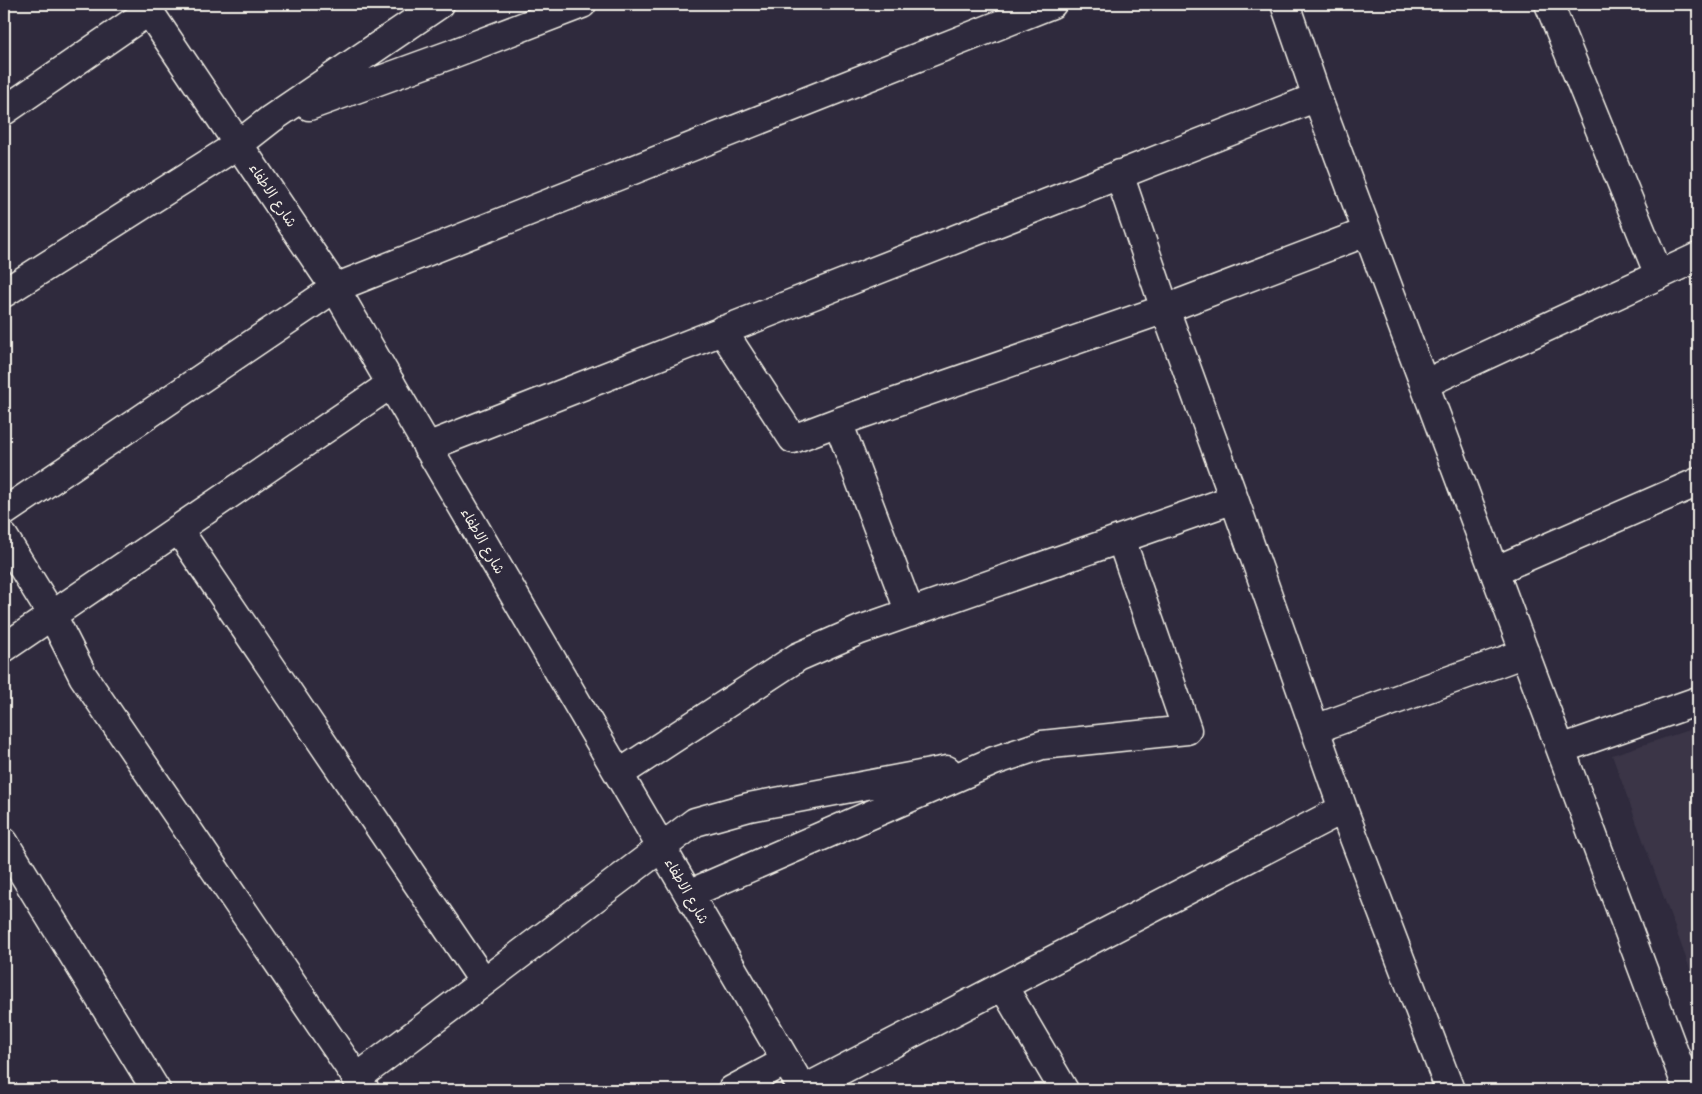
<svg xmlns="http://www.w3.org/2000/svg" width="1702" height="1094" font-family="'Shantell Sans','Playpen Sans Arabic',sans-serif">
<rect width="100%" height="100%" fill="#2f2a3d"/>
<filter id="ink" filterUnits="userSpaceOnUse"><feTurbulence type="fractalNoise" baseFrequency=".02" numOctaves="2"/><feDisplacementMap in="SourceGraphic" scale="10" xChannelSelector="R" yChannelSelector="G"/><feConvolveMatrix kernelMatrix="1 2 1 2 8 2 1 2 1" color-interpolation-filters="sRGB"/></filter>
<g filter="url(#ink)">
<path fill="#3b3647" d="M1698 727V991L1612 755Z"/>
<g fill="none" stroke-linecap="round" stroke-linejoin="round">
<g stroke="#f4f1e8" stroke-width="31">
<path id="minor" d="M1285 4 1317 97 1688 1090
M1549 4 1659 275
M309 106 452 54 582 4
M4 111 149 11
M1119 174 1165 309 1234 499 1343 809 1450 1090
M4 293 239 144 271 119 440 4
M722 330 793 439 838 422 1165 309 1367 232
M1424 384 1698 257
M838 422 910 613
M427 447 1317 97
M4 512 335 288 1052 4
M178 529 484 982
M4 537 52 615 83 676 365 1090
M1494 571 1698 482
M4 648 391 384
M1315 729 1525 653
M1561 749 1698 701
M619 774 798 657 860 630 1234 499
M4 842 156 1090
M689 894 994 761 1042 745 1187 730 1121 539
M1003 986 1064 1090
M357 1078 695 822 749 807 947 770
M732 1090 786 1061
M803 1090 1343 809"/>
</g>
<g stroke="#f4f1e8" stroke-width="31">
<path id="tertiary" d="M144 4 335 288 803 1090"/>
</g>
<use href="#minor" stroke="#2f2a3d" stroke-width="28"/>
<use href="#tertiary" stroke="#2f2a3d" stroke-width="28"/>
</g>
</g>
<g text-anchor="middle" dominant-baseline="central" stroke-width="5" stroke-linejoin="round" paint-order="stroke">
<g font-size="14" fill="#f4f1e8" stroke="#2f2a3d">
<text transform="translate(273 195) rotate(56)">شارع الاطفاء</text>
<text transform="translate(483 541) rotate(60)">شارع الاطفاء</text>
<text transform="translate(687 891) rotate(60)">شارع الاطفاء</text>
</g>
</g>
<rect width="1702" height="1094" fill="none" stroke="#2f2a3d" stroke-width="20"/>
<rect x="10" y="10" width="1682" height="1074" fill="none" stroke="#f4f1e8" stroke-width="2" filter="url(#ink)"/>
</svg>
